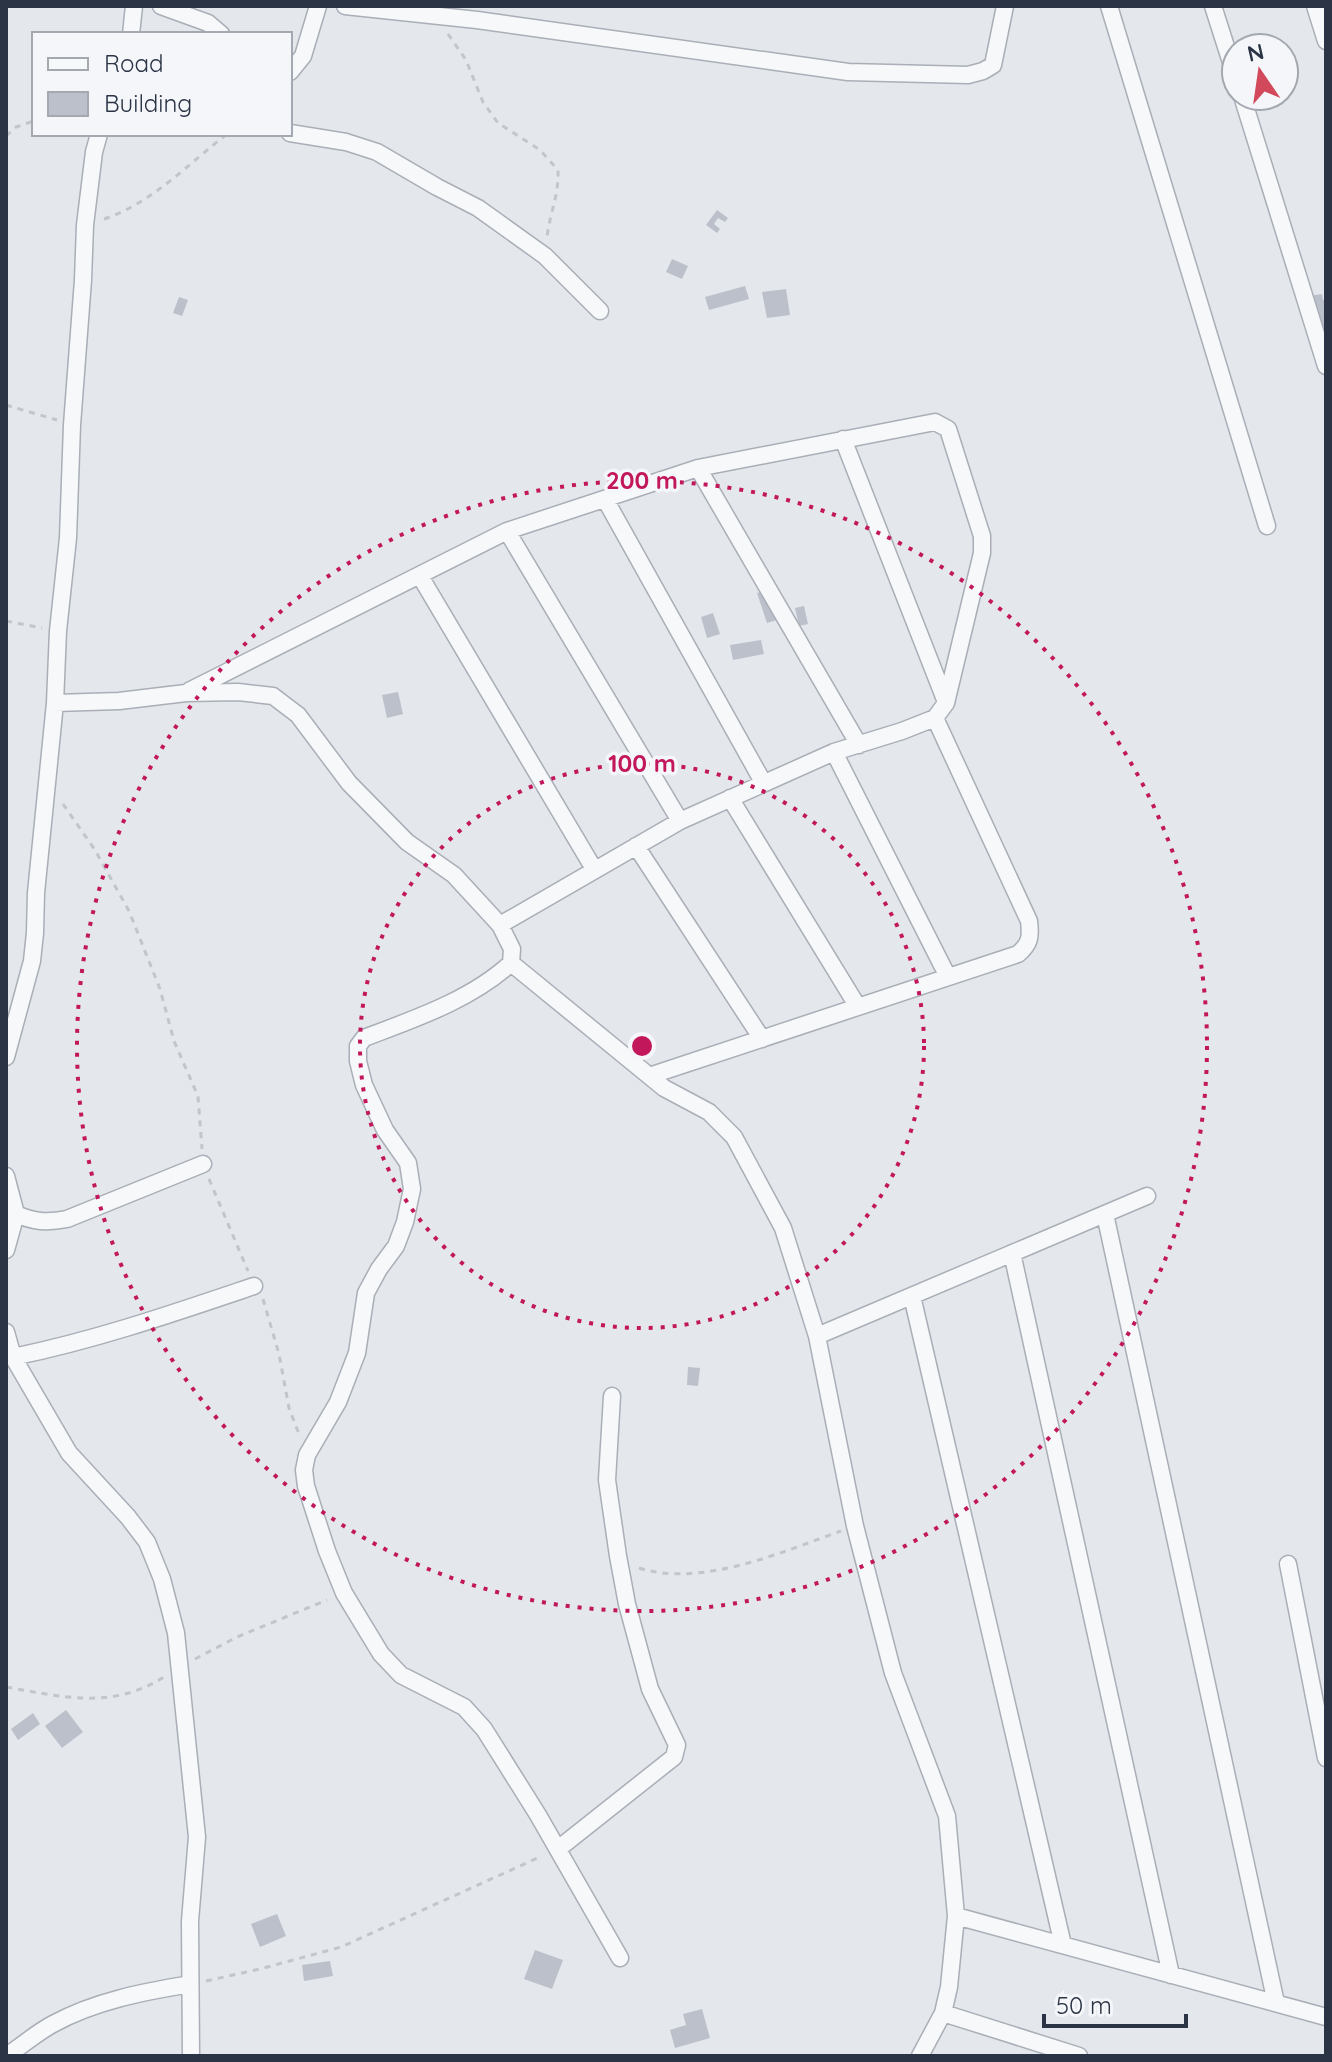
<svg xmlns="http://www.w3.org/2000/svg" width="1332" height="2062" font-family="Quicksand,sans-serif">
<rect width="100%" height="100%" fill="#e4e7ec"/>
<path fill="#bbc0ca" d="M717 210 728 218 725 222 718 218 714 224 720 229 717 233 706 225Z
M672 259 688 266 682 279 666 272Z
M745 286 749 299 709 310 705 297Z
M786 289 790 315 767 318 762 292Z
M1322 294 1323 300H1326V326L1313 328 1308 296Z
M179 297 188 300 182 316 173 313Z
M768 590 777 620 767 623 757 593Z
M804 606 808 624 799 626 795 608Z
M713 613 720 634 707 638 701 617Z
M761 640 764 654 733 660 730 645Z
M398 692 403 714 387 718 382 695Z
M688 1367 700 1368 698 1386 687 1385Z
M66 1710 83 1732 62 1748 45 1726Z
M33 1713 40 1724 18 1740 11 1729Z
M277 1914 286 1936 260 1947 251 1924Z
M535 1950 563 1960 552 1989 524 1979Z
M330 1961 333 1976 304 1981 302 1965Z
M702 2009 710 2038 675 2048 670 2030 686 2025 683 2014Z"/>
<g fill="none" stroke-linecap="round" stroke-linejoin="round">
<g stroke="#a9aeb7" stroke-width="19">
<path id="street" d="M161 6 208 23 221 34
M345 6 477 20 848 72 968 75 983 71 993 65 1005 6
M1109 6 1267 526
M1213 6 1236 78
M1315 6 1326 41
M131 34 134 6
M290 72 303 56 318 6
M1242 96 1326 366
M290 133 346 142 377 152 437 187 478 208 545 256 600 311
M843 439 946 702
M698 468 859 745
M605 499 763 782
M507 531 680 821
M420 576 594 869
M189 691 507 531 698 468 935 422 948 429 982 536V553L946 703 935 718 902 731 834 752 680 821 500 925
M55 703 119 701 186 693 238 692 273 696 298 715 349 783 407 842 454 875 500 925 512 949 511 963C471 1000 414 1019 364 1038L358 1046V1061L364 1085 385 1130 408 1163 412 1189 405 1222 396 1246 379 1269 366 1293 357 1353 338 1402 307 1455 304 1470 306 1486 327 1551 344 1593 381 1654 401 1675 464 1707 484 1729 538 1815 620 1958
M834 752 948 977
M730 798 858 1007
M636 846 762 1039
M511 963 664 1088 709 1112 734 1137 783 1228 817 1336 855 1526 893 1673 947 1816 956 1916 949 1987 943 2013 920 2056
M6 1057 32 961 35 933 36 893 55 703 58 631 68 538 72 425 83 280 85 225 94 152 99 134
M649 1076 1018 954C1030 944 1031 937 1029 921L935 718
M6 1176 16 1214 6 1250
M16 1214C34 1222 47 1223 67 1219L203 1164
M1105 1214 1276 2003
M1012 1253 1171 1975
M912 1296 1063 1945
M6 1332 13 1357 69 1453 128 1517 147 1542 162 1579 176 1633 197 1837 190 1921 191 2056
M817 1336 1147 1196
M13 1357C96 1340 174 1313 254 1286
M1288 1564 1326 1758
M558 1849 674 1757 677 1745 650 1689 627 1604 618 1556 607 1480 612 1396
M956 1916 1326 2017
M943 2013 1079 2056
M6 2056C22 2046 36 2033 53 2024 95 2001 143 1992 190 1984"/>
</g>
<path stroke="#c2c5cb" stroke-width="3" stroke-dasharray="6 6" stroke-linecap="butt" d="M448 34 466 60 483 102 498 123 540 150 558 170C559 196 550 212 547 237
M6 136 16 127 34 121
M104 219C152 203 187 165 227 134
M6 405 57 420
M6 621 42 628
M63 804 95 850 129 911 160 989 174 1041 198 1096 202 1149
M209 1179 248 1271
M263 1299 279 1354 289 1408 299 1434
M639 1568C701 1588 782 1552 841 1531
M195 1659 237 1637 327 1600
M6 1687C63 1697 112 1710 164 1677
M206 1981 260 1969 341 1947 542 1856"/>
<use href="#street" stroke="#f7f8fa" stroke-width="16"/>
</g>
<g fill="none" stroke="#c2185b" stroke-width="4" stroke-dasharray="4 8">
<circle cx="642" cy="1046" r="282"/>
<circle cx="642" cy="1046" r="565"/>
</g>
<circle cx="642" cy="1046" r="12" fill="#c2185b" stroke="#f4f6f9" stroke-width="4"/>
<g font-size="24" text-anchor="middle" font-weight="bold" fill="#c2185b" stroke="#f4f6f9" stroke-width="7" stroke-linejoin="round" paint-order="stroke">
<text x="642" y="489">200 m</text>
<text x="642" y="772">100 m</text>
</g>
<rect width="1332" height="2062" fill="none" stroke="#2b3445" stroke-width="16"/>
<rect x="32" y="32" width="260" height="104" fill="#f4f6f9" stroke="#a4a8b1" stroke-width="2"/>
<rect x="48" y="58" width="40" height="12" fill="#f7f8fa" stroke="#a4a8b1" stroke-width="2"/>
<text x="104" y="72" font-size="24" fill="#2b3445">Road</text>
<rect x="48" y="92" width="40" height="24" fill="#bbc0ca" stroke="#a4a8b1" stroke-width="2"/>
<text x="104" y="112" font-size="24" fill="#2b3445">Building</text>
<g transform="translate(1260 72) rotate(347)"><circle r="38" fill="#f4f6f9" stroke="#a4a8b1" stroke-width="2"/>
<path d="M0-6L14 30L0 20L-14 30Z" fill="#d1495b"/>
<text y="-12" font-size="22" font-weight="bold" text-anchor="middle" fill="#2b3445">N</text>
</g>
<path d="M1044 2014v12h142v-12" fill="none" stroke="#2b3445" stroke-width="4"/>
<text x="1056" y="2014" font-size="24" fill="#2b3445" stroke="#f4f6f9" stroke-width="6" paint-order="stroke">50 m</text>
</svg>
